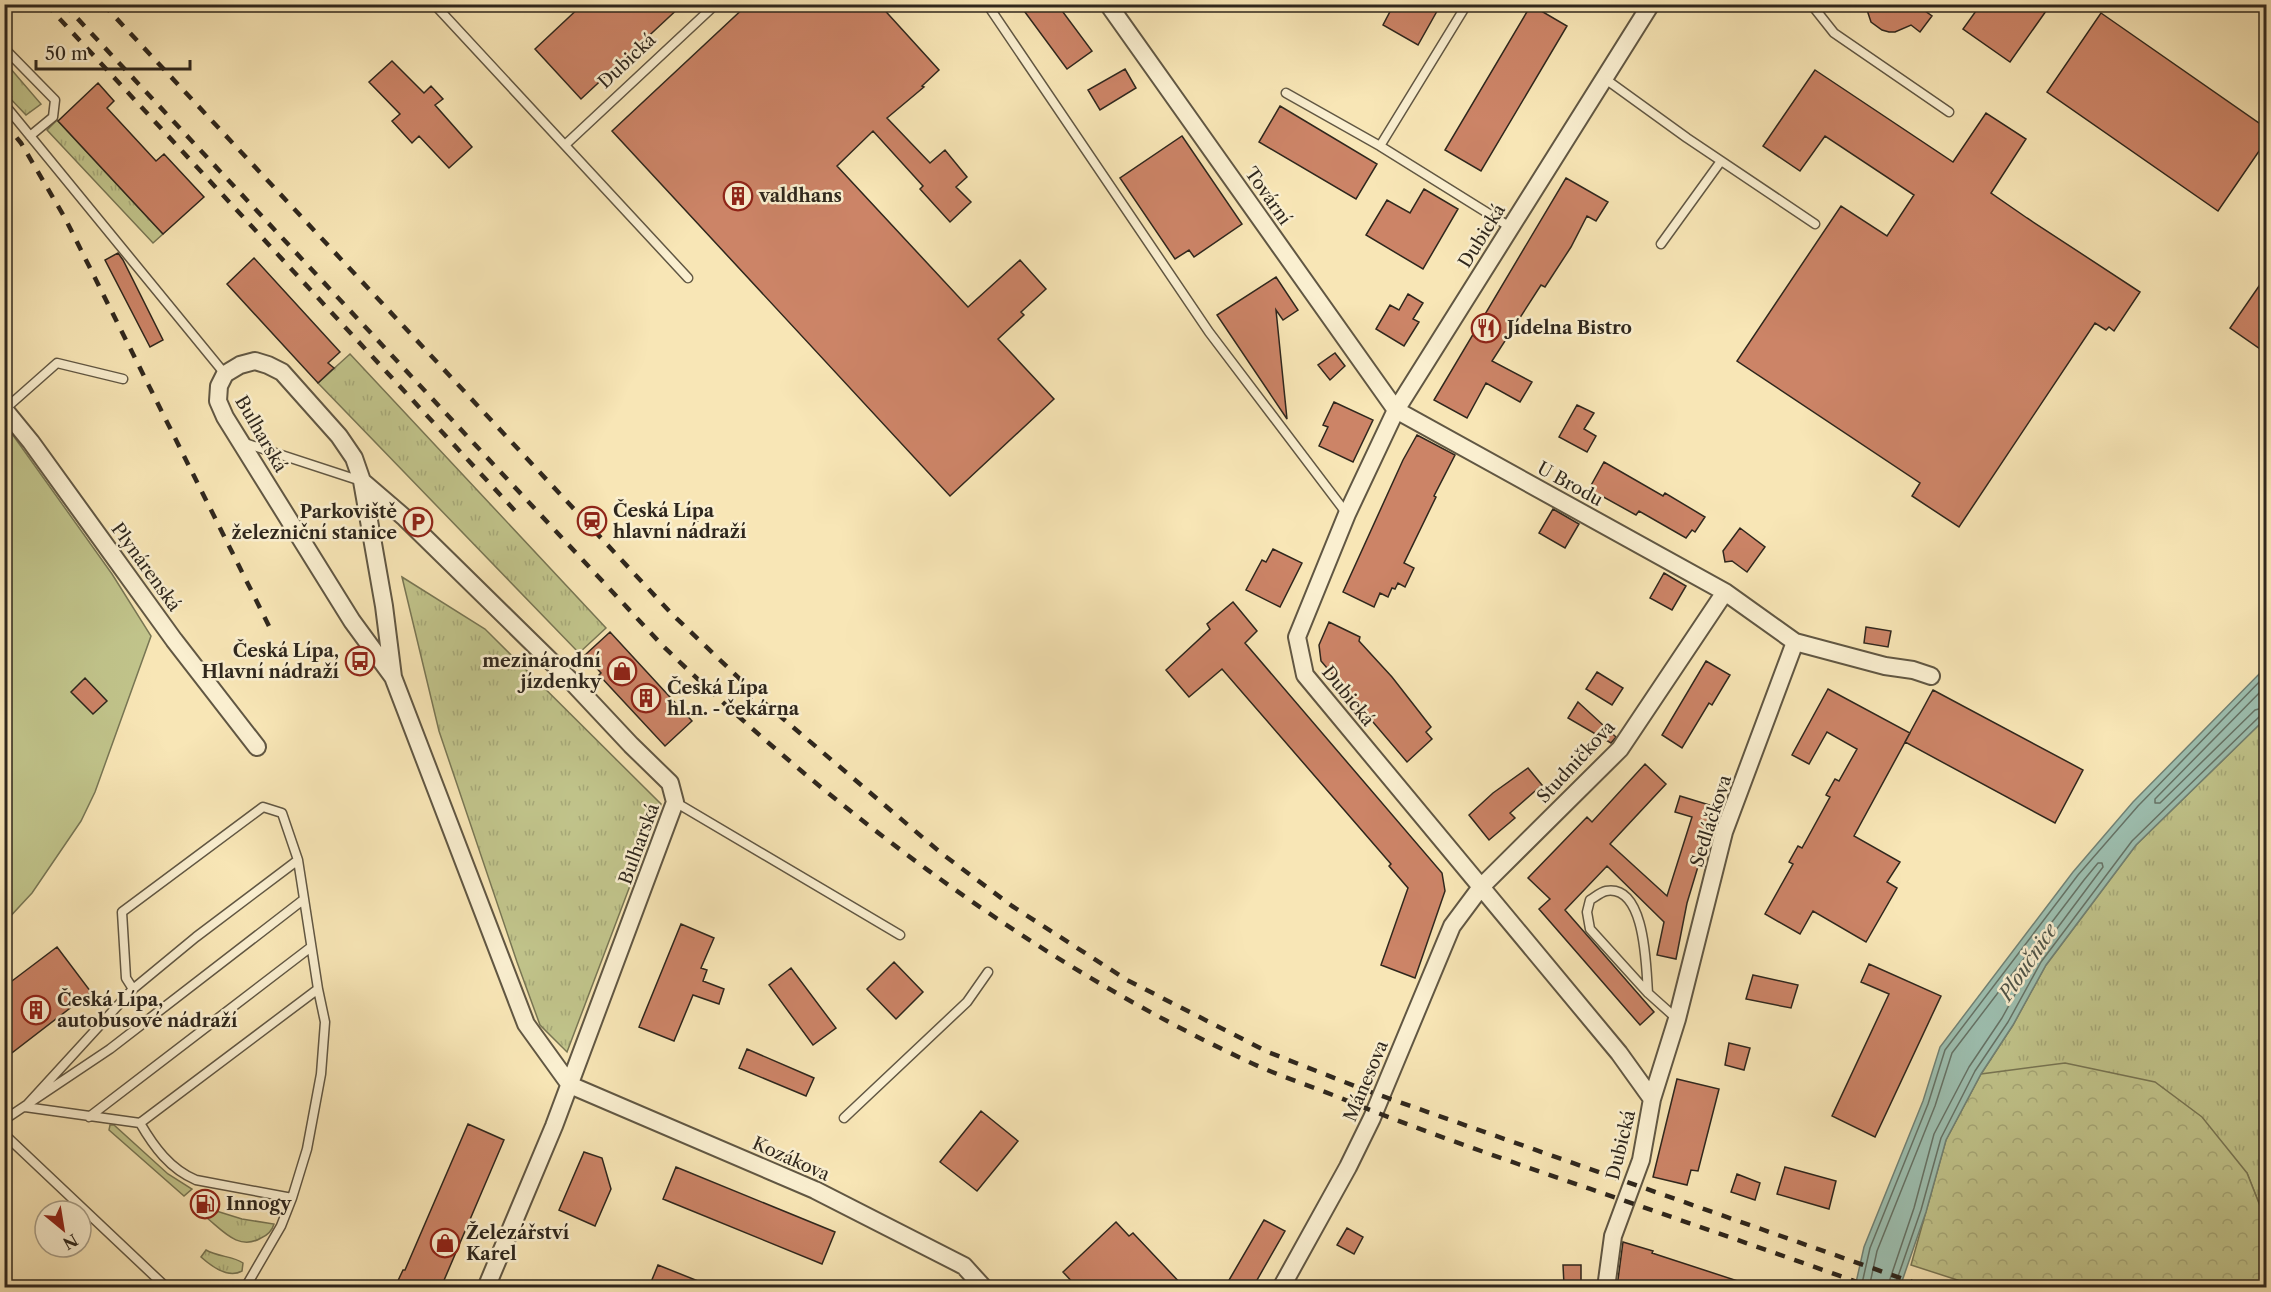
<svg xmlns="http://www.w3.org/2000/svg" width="2271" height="1292" font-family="'Libre Caslon Text',serif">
<defs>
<pattern id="grass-tufts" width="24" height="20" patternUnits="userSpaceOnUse" patternTransform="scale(1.5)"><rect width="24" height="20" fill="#c1c48b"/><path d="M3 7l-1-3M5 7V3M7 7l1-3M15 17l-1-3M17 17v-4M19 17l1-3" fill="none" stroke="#a6a878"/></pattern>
<pattern id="forest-crowns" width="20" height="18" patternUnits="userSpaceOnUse" patternTransform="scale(1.5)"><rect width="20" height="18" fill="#c1c48b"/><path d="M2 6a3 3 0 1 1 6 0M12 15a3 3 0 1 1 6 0" fill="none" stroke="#a6a878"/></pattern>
</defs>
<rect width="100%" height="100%" fill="#f8e6b6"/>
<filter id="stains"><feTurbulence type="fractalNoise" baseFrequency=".00333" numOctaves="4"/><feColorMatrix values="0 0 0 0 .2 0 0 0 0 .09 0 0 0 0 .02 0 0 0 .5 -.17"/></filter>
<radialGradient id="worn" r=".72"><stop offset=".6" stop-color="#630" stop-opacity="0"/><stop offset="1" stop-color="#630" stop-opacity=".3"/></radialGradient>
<path fill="url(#grass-tufts)" stroke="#787654" stroke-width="1.5" d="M4 61 41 104 26 115 5 93Z
M57 120 163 234 153 243 47 130Z
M350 354 606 628 579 653 318 383Z
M402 577 485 629 661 804 567 1052 540 1025 517 962 439 731Z
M2266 718V1221L2247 1173 1981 1074 2013 1025 2046 965 2136 845Z
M110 1125H114L168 1174 192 1189 184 1196 109 1130Z
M213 1210 242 1219 274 1224C272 1231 268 1235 261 1238 239 1251 223 1231 207 1218Z
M206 1250C218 1257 233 1256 243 1263L242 1271C228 1279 211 1266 201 1257Z"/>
<path fill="url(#forest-crowns)" stroke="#787654" stroke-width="1.5" d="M2065 1063 2155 1082 2202 1117 2247 1173 2266 1221V1287H1979L1911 1265 1946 1140 1981 1074Z"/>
<path fill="#c1c48b" stroke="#787654" stroke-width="1.5" d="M5 424 112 574 151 636 95 792 81 821 32 893 5 922Z"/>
<path fill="#9dbfb0" stroke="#718275" stroke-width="1.5" d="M2266 667V718L2136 845 2046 965 2013 1025 1981 1074 1946 1140 1926 1212 1900 1287H1855L1864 1247 1923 1101 1940 1047 2073 872 2133 802Z"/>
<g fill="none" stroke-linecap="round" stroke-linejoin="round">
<path stroke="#667366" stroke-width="1.5" d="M2266 686 2155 799V803H2160L2255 710 2266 707
M1861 1288 1870 1248 1928 1104 1945 1050 2078 875 2138 806 2266 675
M1869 1288 1877 1251 1935 1106 1952 1053 2084 880 2098 863H2102L2103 867 2035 958 2002 1018 1969 1067 1934 1134 1914 1208 1887 1288
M1894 1288 1921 1210 1941 1138 1975 1071 2008 1022 2041 962 2132 841 2260 716 2266 714"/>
</g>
<path fill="#cc8467" stroke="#2f271d" stroke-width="1.5" d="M583 4H683L581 99 535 49Z
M748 4H879L939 70 922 86 924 87 887 118 930 163 945 150 967 177 956 187 971 202 950 222 920 189 923 186 873 131 837 166 968 307 1020 260 1046 289 1021 312 1024 315 998 339 1054 399 950 496 612 131Z
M1019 4H1057L1092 51 1067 69Z
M1394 4H1441L1418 45 1383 25Z
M1865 4H1915L1932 16 1920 32 1911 25 1895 32H1889L1882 30 1871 22Z
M1981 4H2051L2010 62 1963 29Z
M1531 5 1567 26 1481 171 1445 150Z
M2101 13 2266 128V141L2218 211 2047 92Z
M392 61 424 93 431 86 443 99 435 105 472 147 449 168 419 136 412 143 392 121 400 114 369 82Z
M1125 69 1136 88 1100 110 1088 90Z
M1815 70 1953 162 1986 113 2026 139 1991 193 2027 218 2140 292 2114 331 2109 327 2106 330 2095 323 1959 527 1912 496 1920 483 1737 361 1841 206 1887 236 1914 195 1825 136 1800 171 1763 146Z
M98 83 114 101 107 108 156 161 164 154 204 197 163 234 58 121Z
M1280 106 1377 164 1356 199 1259 142Z
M1182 136 1242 224 1194 257 1189 250 1175 259 1120 178Z
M1566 178 1608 202 1596 221 1587 216 1571 247 1545 287 1541 285 1492 361 1532 382 1520 402 1486 383 1467 418 1434 400Z
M1424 189 1458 209 1423 269 1366 235 1387 200 1410 213Z
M118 253 123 260 163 340 150 347 105 260Z
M254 258 340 352 328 363 334 368 318 383 227 284Z
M2266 276V353L2230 328Z
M1276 277 1298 310 1283 320 1276 310 1287 419 1217 315Z
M1408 294 1423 303 1413 319 1419 322 1404 346 1376 329 1390 305 1399 310Z
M1335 353 1345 366 1330 380 1318 365Z
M1334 402 1373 420 1353 462 1319 446 1328 427 1323 425Z
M1577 405 1594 413 1584 429 1596 436 1587 452 1559 437Z
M1417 435 1455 455 1434 496 1436 497 1404 563 1414 568 1405 587 1398 583 1395 589 1392 588 1388 597 1380 593 1374 607 1343 592 1403 460Z
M1604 462 1663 496 1665 493 1705 517 1695 532 1692 530 1686 538 1639 511 1636 515 1589 489Z
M1553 509 1579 524 1565 548 1539 533Z
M1740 528 1765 547 1747 572 1732 561 1725 562 1723 551Z
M1273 549 1302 563 1280 607 1246 590 1262 560 1266 562Z
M1664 573 1686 586 1672 610 1650 598Z
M1233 602 1257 631 1245 643 1442 873 1445 891 1415 978 1381 965 1408 888 1389 866 1391 864 1222 669 1189 697 1166 670 1210 629 1207 624Z
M1329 622 1360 637 1359 641 1392 677 1431 727 1426 732 1432 739 1407 762 1321 661 1319 645Z
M1866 627 1891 631 1888 647 1864 643Z
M610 632 692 721 665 746 599 675 601 673 585 655Z
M1706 661 1730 675 1712 705 1709 703 1682 748 1662 735Z
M1597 672 1623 688 1612 705 1586 689Z
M85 678 107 701 93 714 71 692Z
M1828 689 1910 733 1854 836 1900 862 1887 882 1897 888 1866 942 1813 911 1800 934 1765 914 1793 864 1789 862 1798 846 1802 848 1830 797 1826 795 1835 779 1839 781 1857 749 1827 732 1809 764 1792 755Z
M1933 690 2083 770 2055 823 1905 742Z
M1578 702 1616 737 1611 743 1568 718Z
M1645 764 1666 784 1610 844 1667 896 1692 817 1675 812 1680 796 1716 807 1687 903 1676 959 1657 955 1664 922 1607 866 1565 910 1654 1012 1640 1025 1539 909 1550 899 1528 878 1587 817 1592 822Z
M1528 768 1542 785 1510 813 1515 818 1489 840 1469 815 1493 793Z
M681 924 714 938 701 968 707 970 703 981 724 989 719 1004 693 995 674 1041 639 1027Z
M57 947 91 992 4 1059V987Z
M894 962 923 992 896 1019 867 989Z
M1869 964 1941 996 1875 1137 1832 1116 1889 994 1861 982Z
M791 968 836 1028 813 1045 769 985Z
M1753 975 1798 985 1791 1008 1746 999Z
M1729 1043 1750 1048 1744 1070 1725 1065Z
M747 1049 814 1078 806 1096 739 1068Z
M1677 1079 1719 1089 1698 1171 1691 1170 1687 1185 1653 1177Z
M981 1111 1018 1141 977 1191 940 1162Z
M468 1124 504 1140 442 1285 445 1287H395L403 1270H405Z
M584 1152 602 1158 611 1189 595 1226 559 1210Z
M676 1167 835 1232 822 1264 663 1199Z
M1785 1167 1836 1181 1829 1209 1777 1194Z
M1737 1174 1760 1183 1755 1200 1731 1192Z
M1264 1220 1285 1231 1253 1287H1225Z
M1116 1222 1129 1236 1133 1233 1184 1287H1077L1063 1272Z
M1347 1228 1363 1237 1354 1254 1337 1245Z
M1623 1242 1653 1251 1652 1253 1747 1284V1287H1617Z
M658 1265 713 1287H649Z
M1563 1265H1581V1285H1564Z"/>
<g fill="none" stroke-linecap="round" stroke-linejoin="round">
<g stroke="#615743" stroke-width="11">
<path id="service" d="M434 4 688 278
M987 4 1209 332 1347 514
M1811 4 1834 33 1949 112
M4 48 55 100 53 117 30 136
M1604 78 1687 138 1815 224
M1286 93 1380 146 1510 227
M4 104 225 374
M565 145 716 4
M1380 146 1467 4
M1661 244 1721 161
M5 409 57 363 123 379
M242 442 361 481
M675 802 900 935
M298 860 318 989 140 1123 25 1107 133 989 196 937Z
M133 989 126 978 122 912 263 807 282 813 298 860
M1648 993C1646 968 1646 884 1606 891 1601 892 1595 897 1590 900L1587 912 1590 929 1648 993 1677 1019
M89 1117 311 947
M844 1118 967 1002 988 972
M4 1120 110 1049 303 900
M140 1123C154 1147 170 1169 196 1180L292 1198 281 1226 245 1288
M4 1134 167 1288
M292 1198 307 1149 321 1074 325 1022 318 989"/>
</g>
<g stroke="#615743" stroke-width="20">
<path id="minor" d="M1108 4 1396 410 1725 592 1795 642 1885 666 1913 670 1931 676
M1651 4 1396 410 1347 514 1297 637 1305 675 1619 1053 1652 1099
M4 409 31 442 174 640 257 747
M362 481 405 518 571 681 631 745 670 783 675 802 554 1126 486 1288
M393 677 352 621 225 417 218 401 219 386 225 374 240 365 255 361 268 365 282 372 339 436 354 458 362 481 384 606 393 677 526 1024 570 1085
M570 1085 815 1190 964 1266 984 1288
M1281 1288 1348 1167 1372 1118 1452 926 1481 887 1620 749 1725 592
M1606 1288 1613 1236 1641 1160 1652 1099 1677 1019 1724 832 1795 642"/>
</g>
<use href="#service" stroke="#faefd0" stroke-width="8"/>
<use href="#minor" stroke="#faefd0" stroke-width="16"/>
<path stroke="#2f271d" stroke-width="4.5" stroke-dasharray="10 10" stroke-linecap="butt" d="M46 4 518 514
M64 4 662 645C831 809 1031 960 1245 1060 1278 1076 1314 1087 1348 1101 1404 1124 1461 1144 1518 1164 1637 1205 1756 1246 1874 1288
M103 4 671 613 767 705 941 853 1012 906 1127 980 1268 1052 1365 1090 1929 1288
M4 122 21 143 65 218 269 626"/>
</g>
<defs>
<g id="building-ring" transform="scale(1.5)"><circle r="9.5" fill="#faefd0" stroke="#8f2418" stroke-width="1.5"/><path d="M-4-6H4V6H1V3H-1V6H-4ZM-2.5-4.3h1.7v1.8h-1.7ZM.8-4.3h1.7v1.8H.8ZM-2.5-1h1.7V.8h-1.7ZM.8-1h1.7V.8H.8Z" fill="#8f2418"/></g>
<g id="restaurant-ring" transform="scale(1.5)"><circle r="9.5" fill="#faefd0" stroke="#8f2418" stroke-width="1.5"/><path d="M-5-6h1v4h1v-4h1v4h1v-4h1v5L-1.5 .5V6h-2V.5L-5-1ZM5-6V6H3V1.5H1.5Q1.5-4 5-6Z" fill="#8f2418"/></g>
<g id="station-ring" transform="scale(1.5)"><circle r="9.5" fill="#faefd0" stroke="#8f2418" stroke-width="1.5"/><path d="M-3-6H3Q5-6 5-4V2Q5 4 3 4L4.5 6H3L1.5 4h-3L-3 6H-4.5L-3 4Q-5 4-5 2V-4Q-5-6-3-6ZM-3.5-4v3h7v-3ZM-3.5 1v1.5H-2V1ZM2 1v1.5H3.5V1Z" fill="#8f2418"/></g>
<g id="parking-ring" transform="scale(1.5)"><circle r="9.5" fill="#faefd0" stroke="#8f2418" stroke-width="1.5"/><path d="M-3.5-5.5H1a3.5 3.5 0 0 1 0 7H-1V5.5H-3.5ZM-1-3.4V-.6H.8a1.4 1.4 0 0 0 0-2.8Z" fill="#8f2418"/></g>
<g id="bus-ring" transform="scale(1.5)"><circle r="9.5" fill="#faefd0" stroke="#8f2418" stroke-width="1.5"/><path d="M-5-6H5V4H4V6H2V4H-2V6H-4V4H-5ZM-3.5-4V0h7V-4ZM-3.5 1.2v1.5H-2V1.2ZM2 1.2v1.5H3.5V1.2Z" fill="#8f2418"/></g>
<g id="shop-ring" transform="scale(1.5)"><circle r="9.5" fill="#faefd0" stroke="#8f2418" stroke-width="1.5"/><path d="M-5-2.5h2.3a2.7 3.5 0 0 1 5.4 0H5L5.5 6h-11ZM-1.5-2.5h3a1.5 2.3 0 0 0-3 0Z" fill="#8f2418"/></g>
<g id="fuel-ring" transform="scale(1.5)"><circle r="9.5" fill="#faefd0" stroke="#8f2418" stroke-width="1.5"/><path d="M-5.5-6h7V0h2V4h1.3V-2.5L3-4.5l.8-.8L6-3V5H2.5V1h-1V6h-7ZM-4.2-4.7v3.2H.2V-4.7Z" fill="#8f2418"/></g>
</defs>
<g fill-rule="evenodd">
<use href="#building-ring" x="738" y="196"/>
<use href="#restaurant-ring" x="1486" y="328"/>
<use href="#station-ring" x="592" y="521"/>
<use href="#parking-ring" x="418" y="522"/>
<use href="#bus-ring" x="360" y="661"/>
<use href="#shop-ring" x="622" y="671"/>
<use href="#building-ring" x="646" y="698"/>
<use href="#building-ring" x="36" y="1010"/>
<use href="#fuel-ring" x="205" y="1204"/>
<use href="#shop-ring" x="445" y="1243"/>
</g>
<g text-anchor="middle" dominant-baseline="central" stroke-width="5" stroke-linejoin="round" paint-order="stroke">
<g font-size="18" fill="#2f271d" stroke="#faefd0">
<text transform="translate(627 61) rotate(-43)">Dubická</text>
<text transform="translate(1268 196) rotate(55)">Tovární</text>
<text transform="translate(1482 236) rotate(-58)">Dubická</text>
<text transform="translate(261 434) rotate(60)">Bulharská</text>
<text transform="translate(1570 484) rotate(29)">U Brodu</text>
<text transform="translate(146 567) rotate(54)">Plynárenská</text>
<text transform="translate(1348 696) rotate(51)">Dubická</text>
<text transform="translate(1576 762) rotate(-47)">Studničkova</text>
<text transform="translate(1711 821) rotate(-72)">Sedláčkova</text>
<text transform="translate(639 844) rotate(-70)">Bulharská</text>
<text transform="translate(1366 1081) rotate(-67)">Mánesova</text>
<text transform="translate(1621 1145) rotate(-76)">Dubická</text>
<text transform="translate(791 1159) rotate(24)">Kozákova</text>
</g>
<g font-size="18" font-weight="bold" fill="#2f271d" stroke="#faefd0" text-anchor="start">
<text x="759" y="196">valdhans</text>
<text x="1507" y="328">Jídelna Bistro</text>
<text x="613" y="511">Česká Lípa<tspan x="613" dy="21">hlavní nádraží</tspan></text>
<text x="397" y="512" text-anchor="end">Parkoviště<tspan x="397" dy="21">železniční stanice</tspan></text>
<text x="339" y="651" text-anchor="end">Česká Lípa,<tspan x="339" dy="21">Hlavní nádraží</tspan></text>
<text x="601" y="661" text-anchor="end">mezinárodní<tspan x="601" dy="21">jízdenky</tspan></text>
<text x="667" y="688">Česká Lípa<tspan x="667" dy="21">hl.n. - čekárna</tspan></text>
<text x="57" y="1000">Česká Lípa,<tspan x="57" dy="21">autobusové nádraží</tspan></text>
<text x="226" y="1204">Innogy</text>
<text x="466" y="1233">Železářství<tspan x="466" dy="21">Karel</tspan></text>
</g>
<g font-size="20" font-style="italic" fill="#505549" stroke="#faefd0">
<text transform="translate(2028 962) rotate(-56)">Ploučnice</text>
</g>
</g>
<rect width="2271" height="1292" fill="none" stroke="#f8e6b6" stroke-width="24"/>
<rect x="6" y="6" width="2259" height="1280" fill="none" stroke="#2f271d" stroke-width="3"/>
<rect x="12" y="12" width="2247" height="1268" fill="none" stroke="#2f271d" stroke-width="1.5"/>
<g transform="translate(63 1229) rotate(150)"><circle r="28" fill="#faefd0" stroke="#a99f88" stroke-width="1.5"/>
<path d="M0-4.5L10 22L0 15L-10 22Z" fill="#8f2418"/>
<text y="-9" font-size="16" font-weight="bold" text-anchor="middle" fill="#2f271d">N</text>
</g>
<path d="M36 60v9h154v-9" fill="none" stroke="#2f271d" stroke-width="3"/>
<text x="45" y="60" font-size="18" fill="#2f271d" stroke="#faefd0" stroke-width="4.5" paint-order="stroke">50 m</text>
<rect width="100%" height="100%" filter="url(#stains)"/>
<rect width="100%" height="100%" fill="url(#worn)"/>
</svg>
